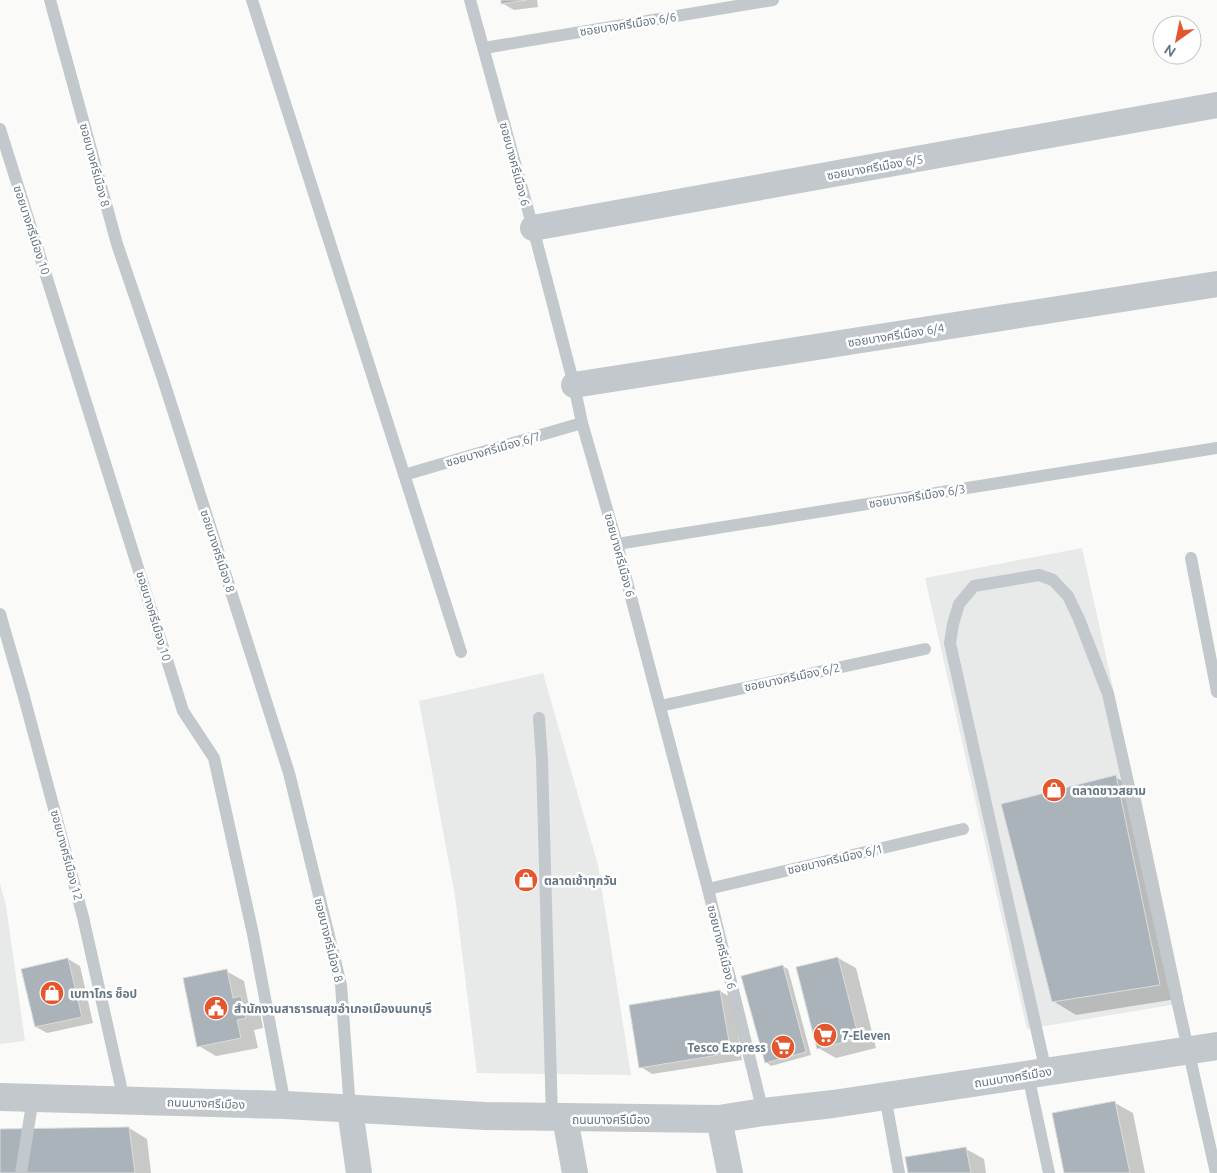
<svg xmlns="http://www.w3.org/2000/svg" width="1217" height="1173" font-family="Ubuntu,'Noto Sans Thai',sans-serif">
<rect width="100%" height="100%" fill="#fafaf8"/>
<path fill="#e8e9e9" d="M1082 548 1183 1003 1027 1029 925 578Z
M543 673 598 865 631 1075 477 1073 455 896 419 701Z
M0 884 6 905 25 1041 0 1044Z"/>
<path fill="#0003" d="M502 0H537L538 7 514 10 502 3Z
M1115 777 1139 790 1183 998 1076 1015 1053 1001Z
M838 958 856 968 876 1048 836 1058 818 1048Z
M68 959 80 966 93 1023 47 1033 36 1027Z
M782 966 788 969 811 1055 771 1066 766 1062Z
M226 971 244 981 248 1001 259 1007 263 1028 254 1030 258 1048 216 1056 199 1046Z
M720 991 732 998 742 1060 652 1074 641 1067Z
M1115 1103 1133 1113 1145 1173H1065Z
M129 1128 147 1139 151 1173H0V1131Z
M966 1149 984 1159 986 1173H909Z"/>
<path fill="#aab3b9" stroke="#dcdcda" d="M501 0H527L501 4Z
M1116 775 1160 985 1052 1002 1001 804Z
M838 957 859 1038 817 1049 796 967Z
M68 958 82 1017 35 1027 21 969Z
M783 965 806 1052 765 1063 741 976Z
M227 969 233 998 241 996 246 1018 237 1020 241 1038 197 1047 183 978Z
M720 990 731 1053 639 1068 629 1005Z
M1115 1101 1130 1173H1064L1052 1113Z
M129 1127 135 1173H0V1129Z
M966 1147 971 1173H908L905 1157Z"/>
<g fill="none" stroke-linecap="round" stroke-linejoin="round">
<path stroke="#c3c8cc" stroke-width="12" d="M50 0 117 244 163 379 289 773 341 985 350 1110
M252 0 461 652
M470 0 533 228 574 385 582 423 617 544 708 889 763 1112
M484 48 773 0
M0 129 183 711 214 758 253 934 285 1105
M404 475 582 423
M617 544 1217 448
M1191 558 1217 692
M0 614 24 697 83 917 124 1100
M660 706 925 649
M539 718 542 760 552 1118
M708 889 963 829
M1046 1072 950 643 953 624 959 604 974 586 1039 575 1053 580 1068 596 1079 619 1108 694 1216 1173
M1028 1075 1049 1173
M885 1096 899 1173
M21 1173 33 1098"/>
<path stroke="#c3c8cc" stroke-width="26" d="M533 228 1217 105
M574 385 1217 284
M350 1110 359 1173
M565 1118 575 1173
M719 1119 730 1173"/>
<path stroke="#c3c8cc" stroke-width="28" d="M0 1097 285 1105 485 1116 719 1119 763 1112 833 1104 1217 1046"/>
</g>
<defs>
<g id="shop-disc" transform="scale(1.25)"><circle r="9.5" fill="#e4572e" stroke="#fff"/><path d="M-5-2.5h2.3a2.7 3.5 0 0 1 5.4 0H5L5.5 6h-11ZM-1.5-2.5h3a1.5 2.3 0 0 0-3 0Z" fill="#fff"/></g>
<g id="civic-disc" transform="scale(1.25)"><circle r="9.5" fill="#e4572e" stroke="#fff"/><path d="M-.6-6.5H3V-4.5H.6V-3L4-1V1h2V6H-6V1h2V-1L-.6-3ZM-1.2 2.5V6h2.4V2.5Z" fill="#fff"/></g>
<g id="supermarket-disc" transform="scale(1.25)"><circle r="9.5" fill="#e4572e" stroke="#fff"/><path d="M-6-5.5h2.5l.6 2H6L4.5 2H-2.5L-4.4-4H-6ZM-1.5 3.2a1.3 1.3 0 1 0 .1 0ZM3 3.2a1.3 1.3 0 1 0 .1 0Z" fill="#fff"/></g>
</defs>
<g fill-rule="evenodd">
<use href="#shop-disc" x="1054" y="790"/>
<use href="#shop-disc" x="526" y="880"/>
<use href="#shop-disc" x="52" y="993"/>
<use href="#civic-disc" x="216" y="1008"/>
<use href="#supermarket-disc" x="825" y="1035"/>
<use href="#supermarket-disc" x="783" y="1047"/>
</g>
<g text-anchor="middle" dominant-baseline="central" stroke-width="5" stroke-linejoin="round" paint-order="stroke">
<g font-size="12" fill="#657683" stroke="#fff">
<text transform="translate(628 24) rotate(-9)">ซอยบางศรีเมือง 6/6</text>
<text transform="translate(515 164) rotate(75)">ซอยบางศรีเมือง 6</text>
<text transform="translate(95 165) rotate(75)">ซอยบางศรีเมือง 8</text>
<text transform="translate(875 167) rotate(-10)">ซอยบางศรีเมือง 6/5</text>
<text transform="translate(32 230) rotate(72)">ซอยบางศรีเมือง 10</text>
<text transform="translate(896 335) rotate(-9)">ซอยบางศรีเมือง 6/4</text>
<text transform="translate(493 449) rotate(-16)">ซอยบางศรีเมือง 6/7</text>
<text transform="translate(917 496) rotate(-9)">ซอยบางศรีเมือง 6/3</text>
<text transform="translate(218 551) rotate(72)">ซอยบางศรีเมือง 8</text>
<text transform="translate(620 555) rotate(75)">ซอยบางศรีเมือง 6</text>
<text transform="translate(154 616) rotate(73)">ซอยบางศรีเมือง 10</text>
<text transform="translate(792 677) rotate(-12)">ซอยบางศรีเมือง 6/2</text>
<text transform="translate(67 855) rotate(75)">ซอยบางศรีเมือง 12</text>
<text transform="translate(835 859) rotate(-13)">ซอยบางศรีเมือง 6/1</text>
<text transform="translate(329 940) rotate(76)">ซอยบางศรีเมือง 8</text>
<text transform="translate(722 947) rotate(76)">ซอยบางศรีเมือง 6</text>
<text transform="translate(1013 1077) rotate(-9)">ถนนบางศรีเมือง</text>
<text transform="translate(206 1103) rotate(2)">ถนนบางศรีเมือง</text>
<text x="611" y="1119">ถนนบางศรีเมือง</text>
</g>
<g font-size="12" font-weight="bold" fill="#657683" stroke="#fff" text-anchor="start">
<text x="1072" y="790">ตลาดชาวสยาม</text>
<text x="544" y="880">ตลาดเช้าทุกวัน</text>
<text x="70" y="993">เบทาโกร ช็อป</text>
<text x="234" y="1008">สำนักงานสาธารณสุขอำเภอเมืองนนทบุรี</text>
<text x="842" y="1035">7-Eleven</text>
<text x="766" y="1047" text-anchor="end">Tesco Express</text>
</g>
</g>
<g transform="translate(1177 40) rotate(213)"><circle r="24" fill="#ffffff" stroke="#c1c8cd"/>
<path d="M0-4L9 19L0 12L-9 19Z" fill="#e4572e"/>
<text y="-8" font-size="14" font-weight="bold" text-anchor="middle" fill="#657683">N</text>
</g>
</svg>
